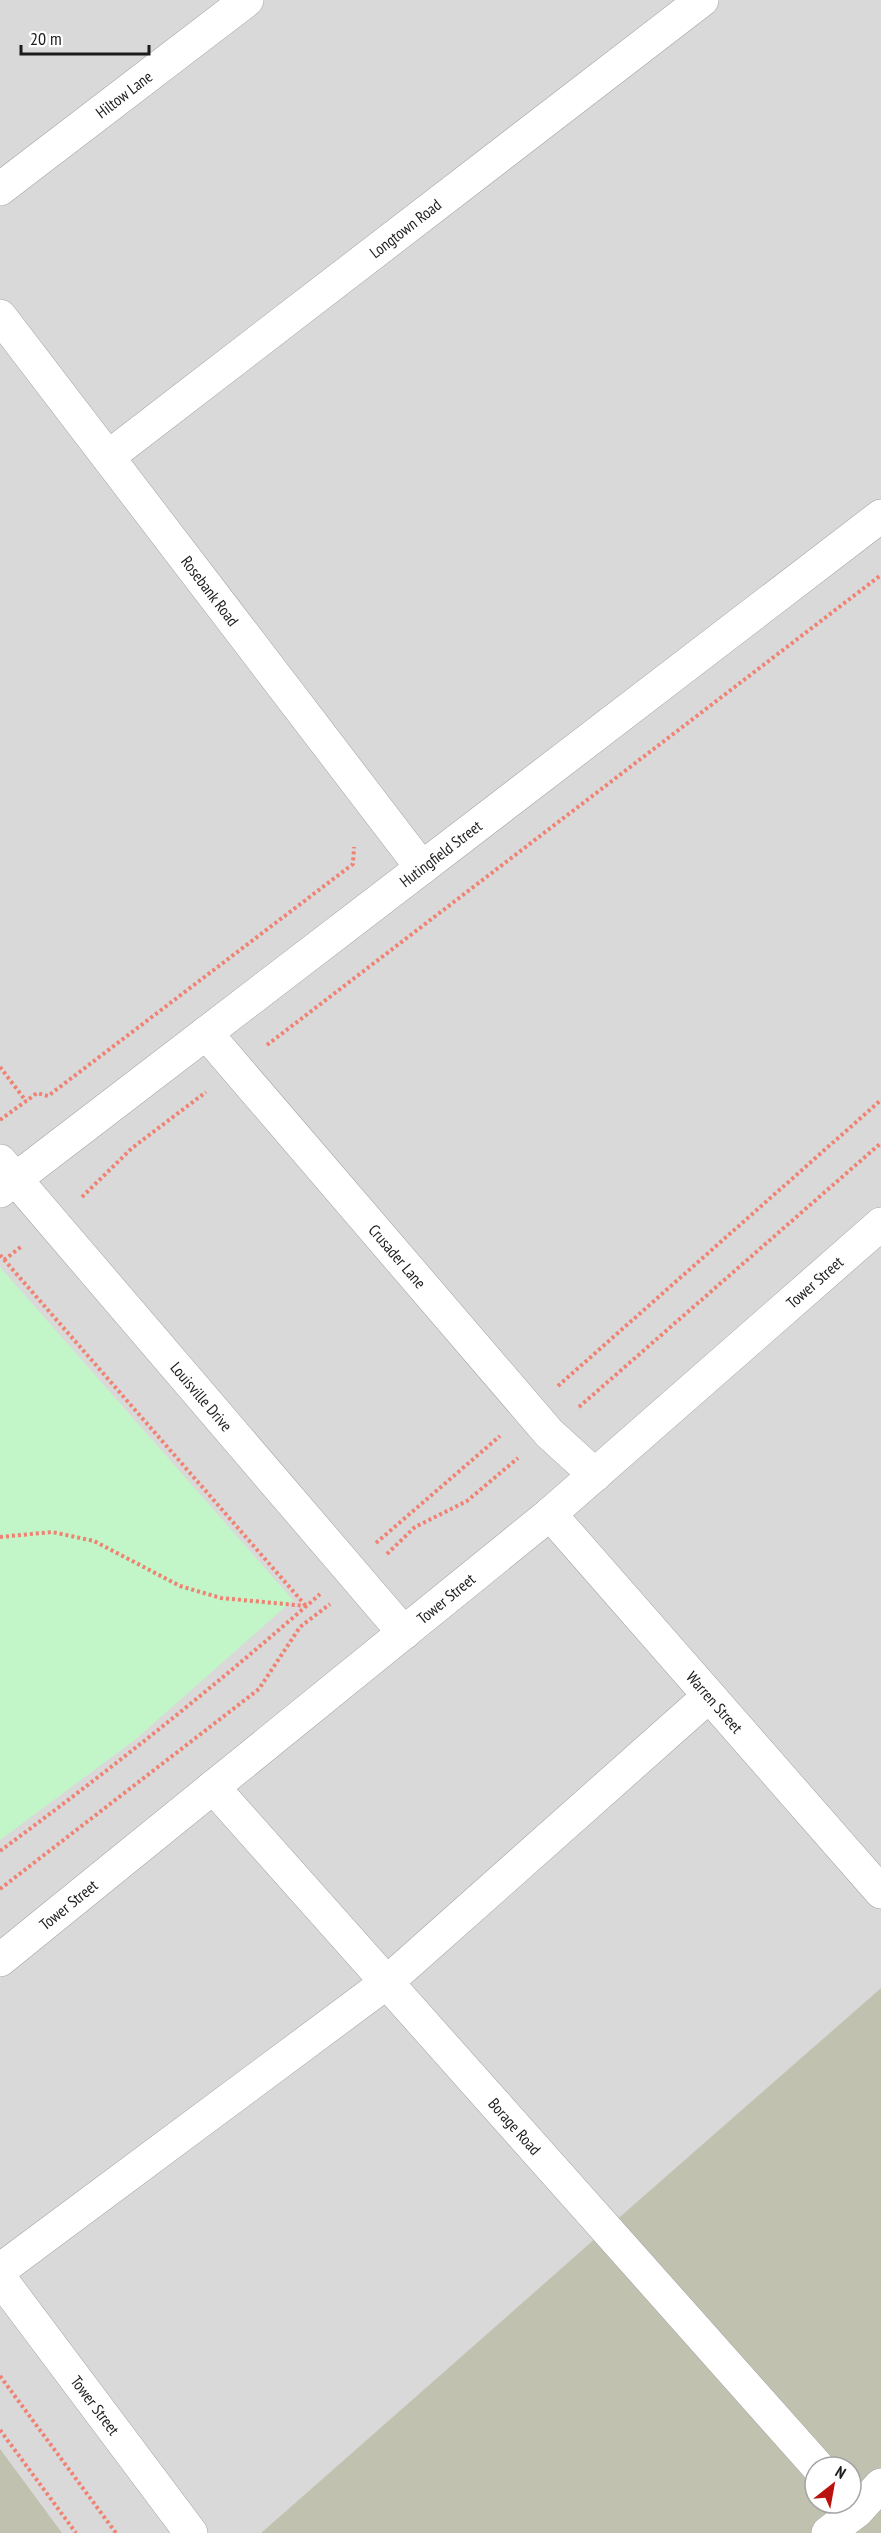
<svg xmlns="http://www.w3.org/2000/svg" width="881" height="2533" font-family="'PT Sans Narrow',sans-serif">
<rect width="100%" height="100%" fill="#edeae3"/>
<path fill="#dad9d9" d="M0 0H881V1988L261 2533H0Z"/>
<path fill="#c0c1af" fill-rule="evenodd" d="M881 1988V2533H261L605 2230ZM815 2467H851V2503H815Z
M0 2449 62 2533H0Z"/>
<path fill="#c2f5c7" d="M0 1267 293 1600 136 1739 0 1840Z"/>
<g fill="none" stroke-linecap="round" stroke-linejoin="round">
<g stroke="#a3a3a3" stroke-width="34">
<g id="minor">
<path id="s1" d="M0 189 247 0"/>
<path id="s2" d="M0 316 422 868"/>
<path id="s3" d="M108 457 702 0"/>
<path id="s4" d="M206 1033 549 1433 595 1475"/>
<path id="s5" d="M0 1161 404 1633"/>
<path id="s6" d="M0 1191 881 516"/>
<path id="s7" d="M550 1514 881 1892"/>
<path id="s8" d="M213 1787 818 2467"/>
<path id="s9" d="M0 1960 550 1514 881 1224"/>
<path d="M0 2270 386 1983 709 1696"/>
<path id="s10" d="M0 2278 191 2533"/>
<path d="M828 2533 857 2511 881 2485"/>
</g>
</g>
<path stroke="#ef8272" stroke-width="4" stroke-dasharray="3 3" stroke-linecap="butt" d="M267 1045 881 575
M0 1067 26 1101
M0 1120 37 1093 48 1096 353 864 354 847
M82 1197 132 1148 206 1092
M0 1255 306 1606
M4 1260 22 1246
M558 1386 881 1100
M579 1407 881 1143
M0 1537 52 1532 94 1541 180 1586 221 1598 306 1606
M376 1543 500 1436
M387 1554 415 1527 467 1501 518 1458
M0 1851C110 1770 217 1685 320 1594
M0 1889 259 1689 300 1627 330 1604
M0 2376 116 2533
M0 2430 76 2533"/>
<use href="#minor" stroke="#fff" stroke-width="33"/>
</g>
<g text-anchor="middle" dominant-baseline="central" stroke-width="6" stroke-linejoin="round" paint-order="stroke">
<g font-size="16" fill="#1c1c1c" stroke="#fff">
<text stroke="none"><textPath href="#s1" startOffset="156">Hiltow Lane</textPath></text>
<text stroke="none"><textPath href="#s3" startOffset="375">Longtown Road</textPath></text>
<text stroke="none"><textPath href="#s2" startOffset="346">Rosebank Road</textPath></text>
<text stroke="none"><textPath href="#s6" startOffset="555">Hutingfield Street</textPath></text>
<text stroke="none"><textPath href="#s4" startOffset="294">Crusader Lane</textPath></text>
<text stroke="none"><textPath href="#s9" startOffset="1060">Tower Street</textPath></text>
<text stroke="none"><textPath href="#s5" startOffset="310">Louisville Drive</textPath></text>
<text stroke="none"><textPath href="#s9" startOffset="574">Tower Street</textPath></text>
<text stroke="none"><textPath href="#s7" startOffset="250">Warren Street</textPath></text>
<text stroke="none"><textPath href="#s9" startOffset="88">Tower Street</textPath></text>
<text stroke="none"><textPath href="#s8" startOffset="454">Borage Road</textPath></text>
<text stroke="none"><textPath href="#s10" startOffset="159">Tower Street</textPath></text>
</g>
</g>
<g transform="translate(833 2485) rotate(31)"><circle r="28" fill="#ffffff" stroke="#a4a4a4" stroke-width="1.5"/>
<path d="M0-4.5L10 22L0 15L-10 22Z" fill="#ba130f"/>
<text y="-9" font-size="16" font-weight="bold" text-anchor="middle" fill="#1c1c1c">N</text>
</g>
<path d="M21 45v9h128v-9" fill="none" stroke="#1c1c1c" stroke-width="3"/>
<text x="30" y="45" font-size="18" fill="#1c1c1c" stroke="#ffffff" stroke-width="4.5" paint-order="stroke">20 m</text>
</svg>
